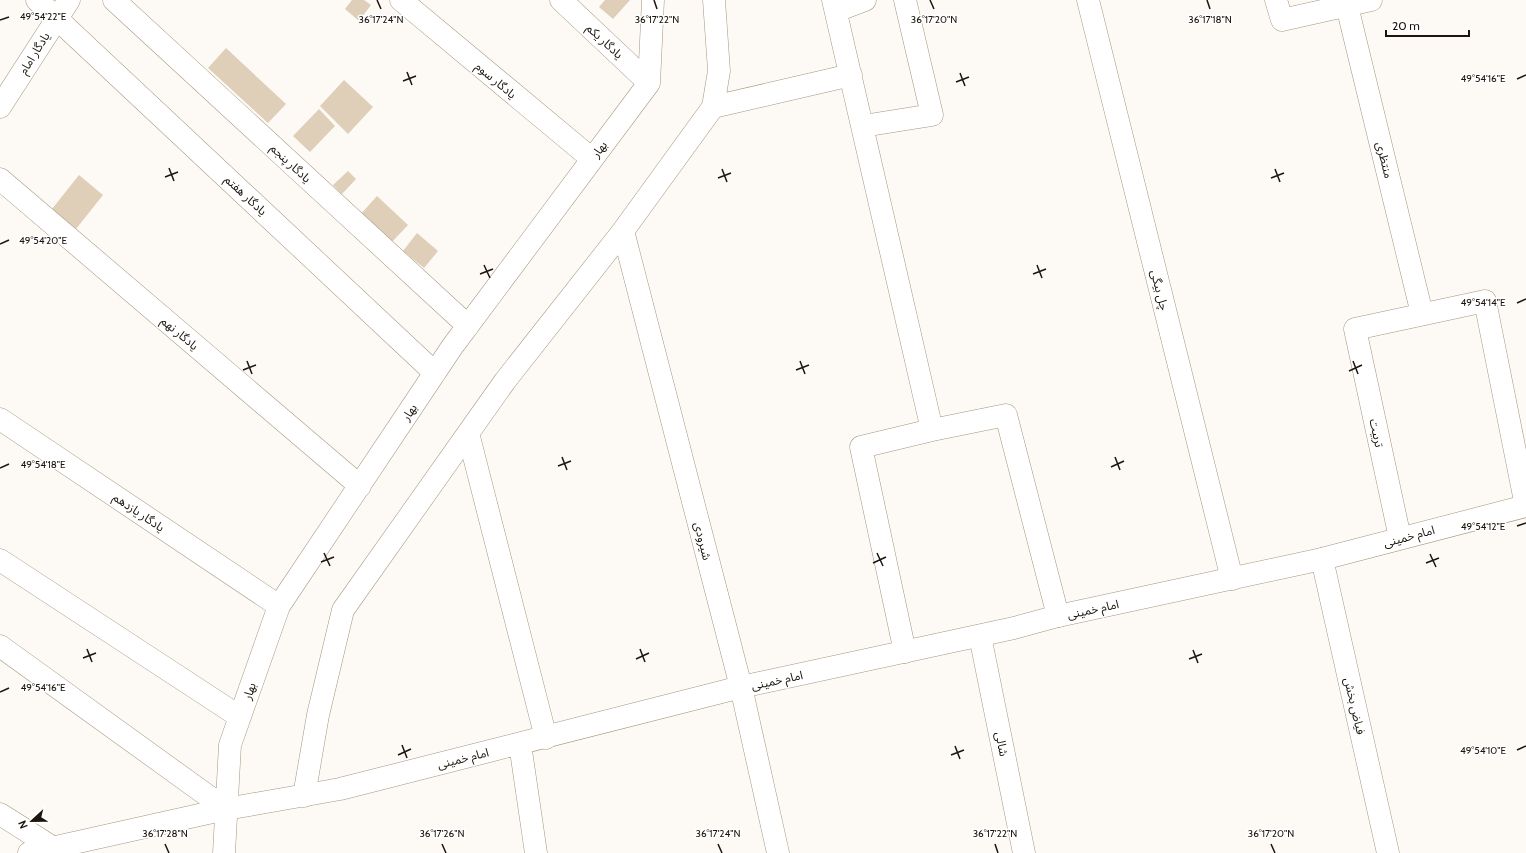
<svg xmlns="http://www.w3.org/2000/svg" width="1526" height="853" font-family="Cabin,'Noto Sans Arabic',sans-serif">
<rect width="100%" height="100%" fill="#fdfaf5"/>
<path fill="#dfceb8" d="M352 0H364L371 5 359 21 345 9Z
M605 0H630L613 19 599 7Z
M226 48 286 104 268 123 208 68Z
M344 80 373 107 348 134 320 106Z
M319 109 335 126 310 152 293 136Z
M348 171 356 179 342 194 333 185Z
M79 175 103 195 76 229 52 209Z
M377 196 408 225 389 245 359 216Z
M417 233 438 251 424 268 403 251Z"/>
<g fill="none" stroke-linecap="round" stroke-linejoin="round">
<g stroke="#a59580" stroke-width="23">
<path id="street" d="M37 0 435 373
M114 0 468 326
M401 0 592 159
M561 0 649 83
M833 0 932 430 1006 415 1058 616
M1088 0 1232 579
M1276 0 1282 20 1371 0
M1347 6 1422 314
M836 11 865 0
M0 107 69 0
M713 107 851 75
M863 126 932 115 905 0
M0 179 360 486
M623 231 741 687 778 853
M0 419 279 606
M468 433 546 738
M1400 538 1355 329 1485 301 1526 506
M1322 559 1388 853
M0 560 240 717
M980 636 1024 853
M0 646 226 809
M905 652 861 447 932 430
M520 744 536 853
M304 796 318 715 343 610 505 381 623 231 713 107 719 71 714 0
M0 814 52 847
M224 853 230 745 279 606 452 347 649 83 653 0"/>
</g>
<g stroke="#a59580" stroke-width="23">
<path id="secondary" d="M29 853 226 809 340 789 741 687 1014 628 1058 616 1322 559 1526 506"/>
</g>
<use href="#street" stroke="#fff" stroke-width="22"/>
<use href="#secondary" stroke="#fff" stroke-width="22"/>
</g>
<path fill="none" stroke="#1b150d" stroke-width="1.5" d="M377 0 381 9M654 0 657 9M930 0 934 9M1207 0 1210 9M0 20 9 17M407 72 412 85M960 73 965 86M1517 79 1526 75M403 81 416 76M956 82 969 77M169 168 174 181M722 169 727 182M1275 169 1280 182M165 177 178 172M718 178 731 173M1271 178 1284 173M0 244 9 240M484 265 490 278M1037 265 1042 278M480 274 493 269M1033 274 1046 269M1517 303 1526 299M247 361 252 374M800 361 805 374M1353 361 1358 374M243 370 256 365M796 370 809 365M1349 371 1362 365M562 457 567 470M1115 457 1120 470M558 466 571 461M1111 467 1124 461M0 468 9 464M1517 526 1526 523M324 553 330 566M877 553 883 566M1430 554 1436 567M321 562 334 557M873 563 886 557M1426 563 1439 558M87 649 92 662M640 649 645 662M1193 650 1198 663M83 658 96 653M636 659 649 653M1189 659 1202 654M0 692 9 688M402 745 407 758M955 746 960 759M1517 750 1526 746M398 755 411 749M951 755 964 750M165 844 169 853M442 844 446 853M718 844 722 853M995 844 998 853M1271 844 1275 853"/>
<g text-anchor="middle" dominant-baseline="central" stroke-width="3" stroke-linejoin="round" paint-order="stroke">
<g font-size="12" fill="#1b150d" stroke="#fff">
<text transform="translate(605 41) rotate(43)">یادگار یکم</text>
<text transform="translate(34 53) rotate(-58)">یادگار امام</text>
<text transform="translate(496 80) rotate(40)">یادگار سوم</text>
<text transform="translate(599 149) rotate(-53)">بهار</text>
<text transform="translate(1385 160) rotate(76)">منتظری</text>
<text transform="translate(291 163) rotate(43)">یادگار پنجم</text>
<text transform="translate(246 195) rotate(43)">یادگار هفتم</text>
<text transform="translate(1160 290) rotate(76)">چل بیگی</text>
<text transform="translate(180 333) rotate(40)">یادگار نهم</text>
<text transform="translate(409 412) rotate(-56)">بهار</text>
<text transform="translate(1377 433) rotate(78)">تربیت</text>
<text transform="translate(139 512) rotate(34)">یادگار یازدهم</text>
<text transform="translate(1409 536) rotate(-15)">امام خمینی</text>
<text transform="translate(703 541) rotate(76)">شیرودی</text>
<text transform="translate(1093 609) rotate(-12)">امام خمینی</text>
<text transform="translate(777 680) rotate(-12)">امام خمینی</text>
<text transform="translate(249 691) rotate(-71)">بهار</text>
<text transform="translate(1355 706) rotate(77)">فیاض بخش</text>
<text transform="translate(1002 744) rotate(79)">شالی</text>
<text transform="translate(463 758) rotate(-14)">امام خمینی</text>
</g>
</g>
<g font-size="10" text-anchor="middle" fill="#1b150d" stroke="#fff" stroke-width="3" stroke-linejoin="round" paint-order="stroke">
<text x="43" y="20">49°54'22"E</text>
<text x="381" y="23">36°17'24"N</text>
<text x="657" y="23">36°17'22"N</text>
<text x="934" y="23">36°17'20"N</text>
<text x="1210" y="23">36°17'18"N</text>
<text x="1483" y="82">49°54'16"E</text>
<text x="43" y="244">49°54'20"E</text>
<text x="1483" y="306">49°54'14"E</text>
<text x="43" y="468">49°54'18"E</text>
<text x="1483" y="530">49°54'12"E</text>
<text x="43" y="691">49°54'16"E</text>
<text x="1483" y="754">49°54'10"E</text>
<text x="165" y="837">36°17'28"N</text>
<text x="442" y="837">36°17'26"N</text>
<text x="718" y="837">36°17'24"N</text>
<text x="995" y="837">36°17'22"N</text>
<text x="1271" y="837">36°17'20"N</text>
</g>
<g transform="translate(32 821) rotate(248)" stroke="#ffffff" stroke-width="3" paint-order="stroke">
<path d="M0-3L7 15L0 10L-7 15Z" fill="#1b150d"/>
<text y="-6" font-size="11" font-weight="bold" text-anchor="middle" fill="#1b150d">N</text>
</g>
<path d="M1386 30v6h83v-6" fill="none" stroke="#1b150d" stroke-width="2"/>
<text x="1392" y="30" font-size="12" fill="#1b150d" stroke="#ffffff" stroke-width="3" paint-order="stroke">20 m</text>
</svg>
